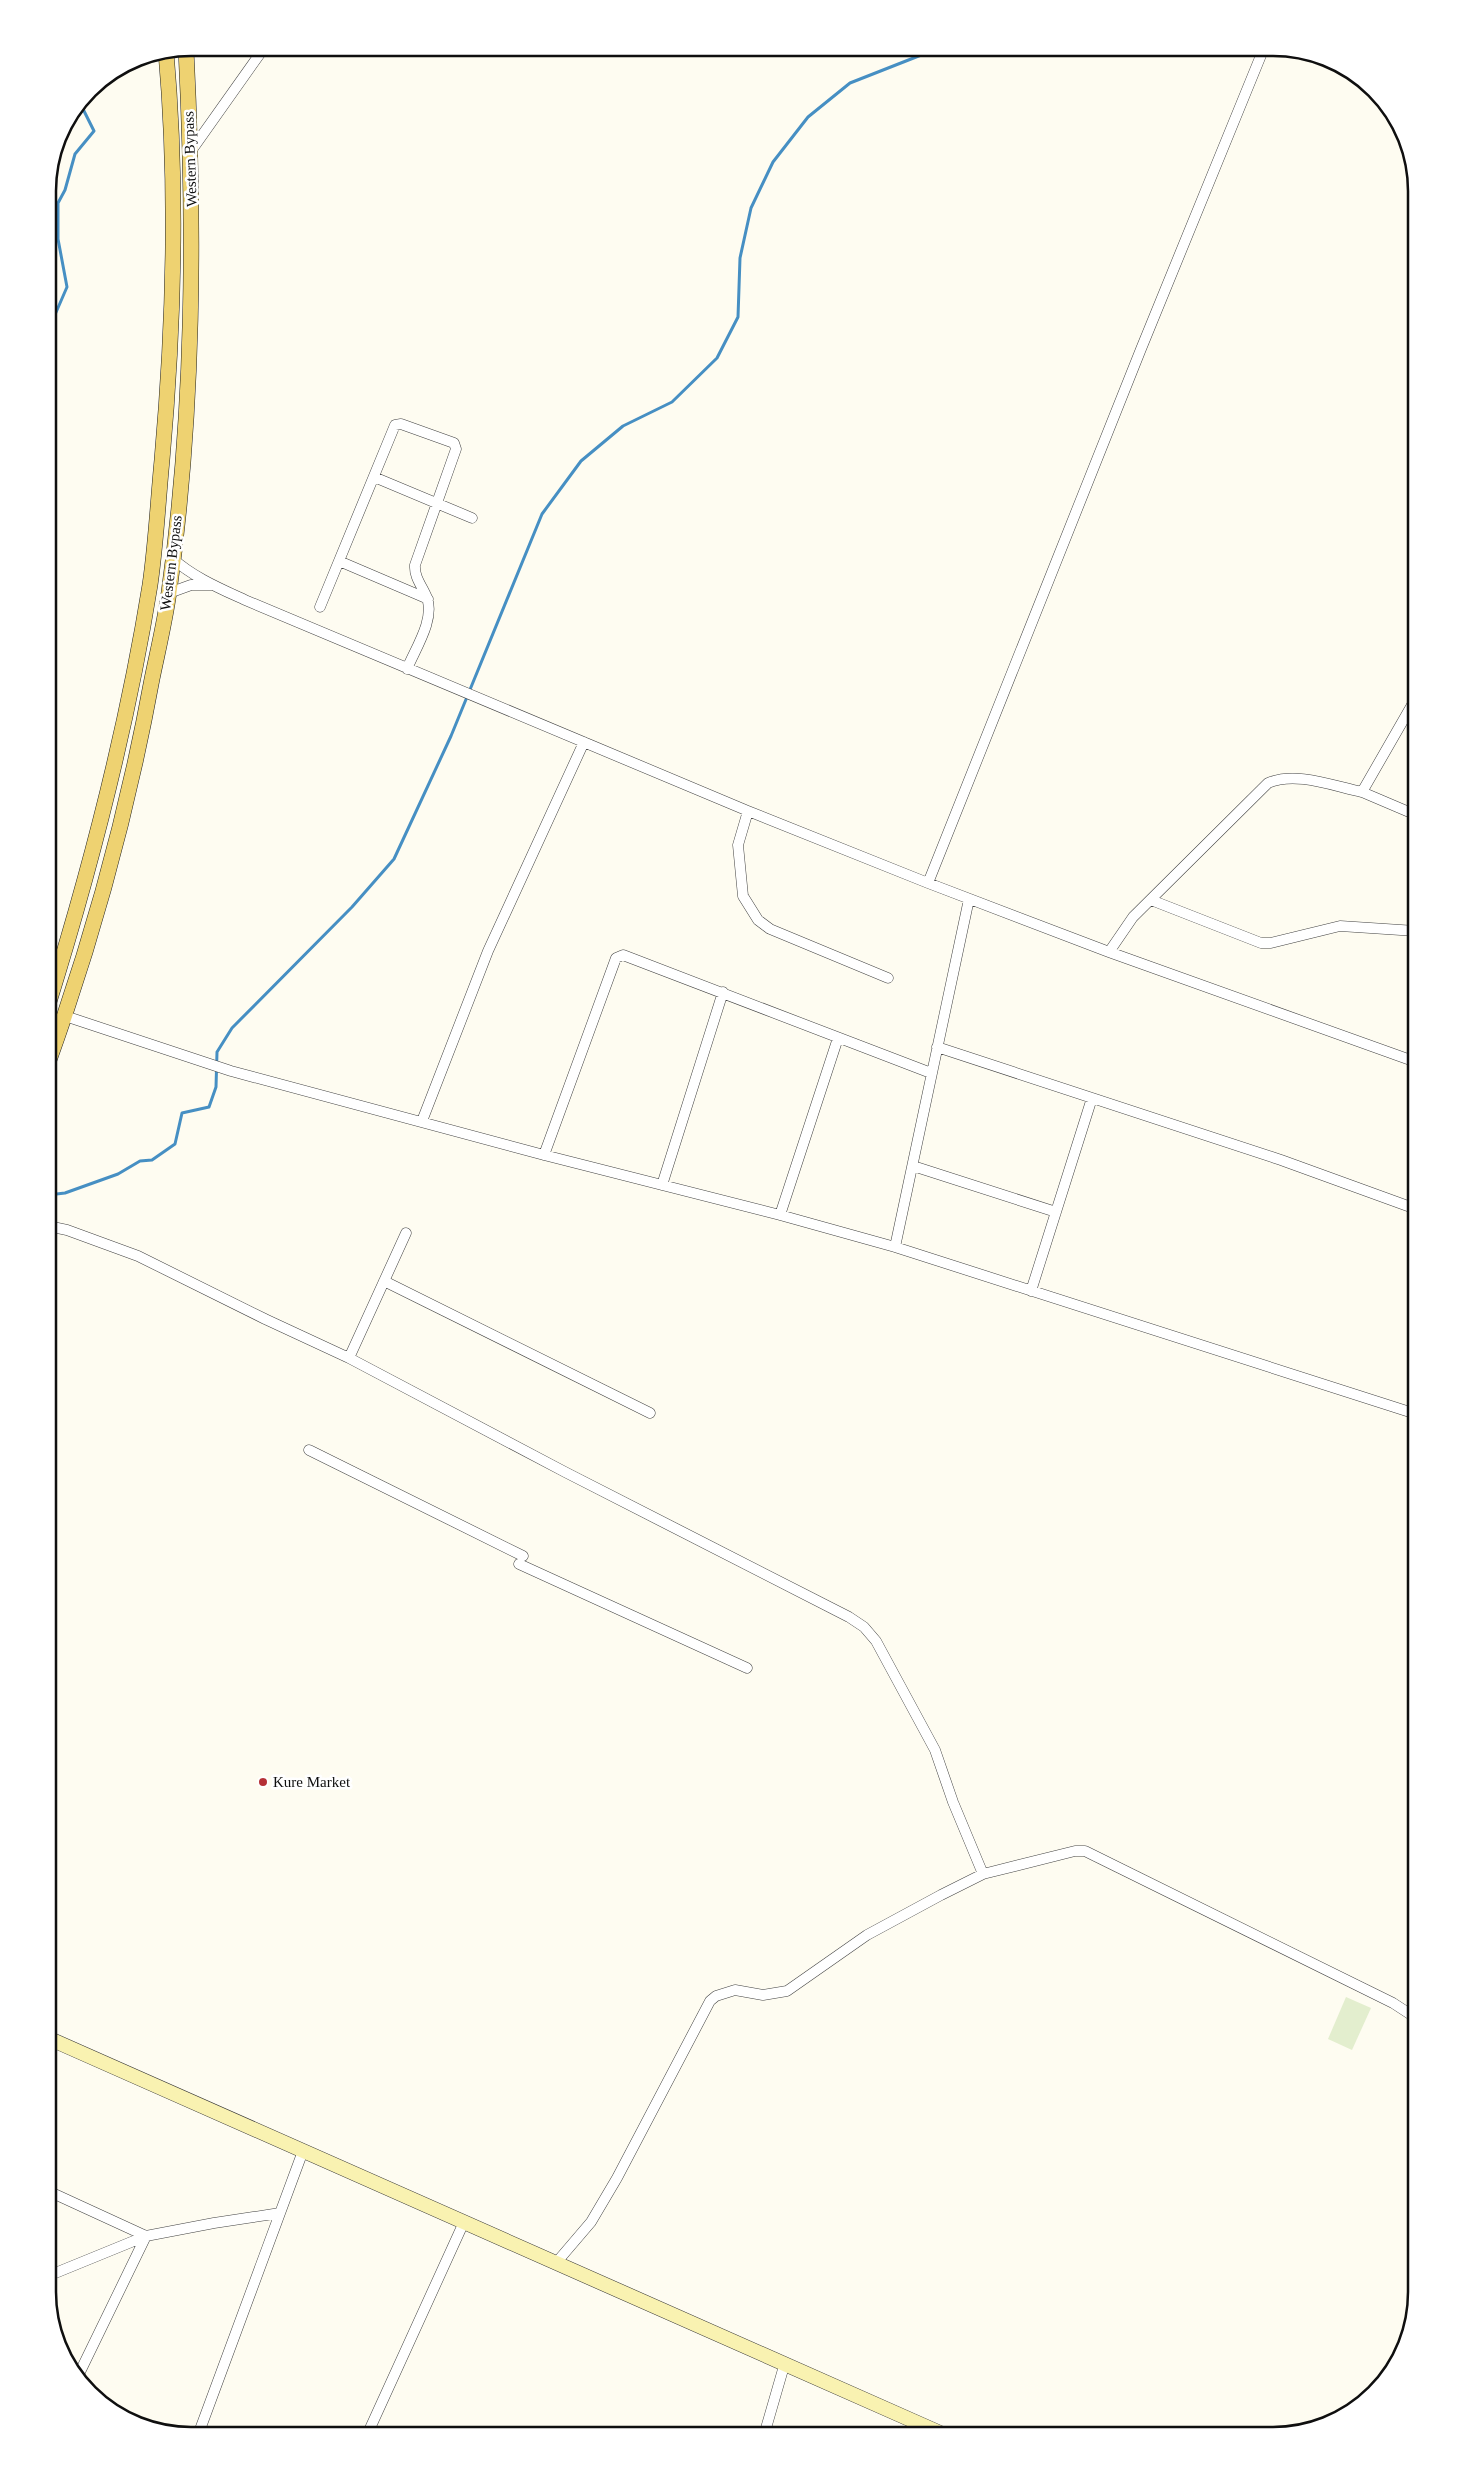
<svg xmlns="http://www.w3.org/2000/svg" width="1464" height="2483" font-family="'Times New Roman',serif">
<rect width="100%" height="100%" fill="#fefcf1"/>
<path fill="#e3eece" d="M1346 1997 1371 2008 1352 2050 1328 2039Z"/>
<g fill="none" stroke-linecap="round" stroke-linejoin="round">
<path stroke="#468fc3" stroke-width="3" d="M48 352 54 317 67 287 58 239V203L65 190 75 154 94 131 80 103
M48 1195 65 1193 118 1174 140 1161 152 1160 175 1144 182 1113 209 1107 216 1087 217 1052 232 1028 352 907 394 859 451 736 542 514 581 461 623 426 672 402 717 358 738 317 740 258 751 208 773 162 808 117 850 83 939 48"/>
<g stroke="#424242" stroke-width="11">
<path id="street" d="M191 151 264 48
M374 477 472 518
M172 558C193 577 219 588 245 600L748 811 928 883 1109 952 1416 1062
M339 561 428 599
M169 593 191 585H211
M320 607 395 425 401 424 454 443 456 449 415 565C414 578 423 587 427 598 435 620 415 649 407 669
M1362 792 1416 815
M748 811 738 845 743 896 758 920 770 929 888 978
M928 883 1141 349 1264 48
M1151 900 1261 943H1271L1340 926 1416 931
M1109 952 1133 917 1268 783C1296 771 1333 786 1362 792L1416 698
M48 956 62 959
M65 1016 231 1071 544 1155 780 1215 895 1247 1416 1414
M937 1047 1281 1160 1416 1209
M422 1121 488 951 584 742
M544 1155 616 958 623 955 931 1073
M913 1166 1056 1212
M662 1185 723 992
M780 1215 838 1038
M48 1226 67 1230 138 1256 265 1319 349 1358 565 1472 849 1617 864 1627 876 1641 935 1750 953 1802 983 1874
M895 1247 969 899
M384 1281 650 1413
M1031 1291 1092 1098
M349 1358 406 1233
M309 1450 523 1556
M519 1564 747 1668
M48 2191 146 2236 79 2374
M556 2263 591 2222 617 2178 710 2001 716 1996 735 1990 763 1995 787 1991 867 1935 941 1895 983 1874 1075 1851H1085L1393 2003 1416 2018
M48 2276 146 2236 214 2223 280 2213
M198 2435 303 2151
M367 2435 464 2222
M764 2435 784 2366"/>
</g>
<g stroke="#313131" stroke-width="15">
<path id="secondary" d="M48 2038 945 2435"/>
</g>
<g stroke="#202020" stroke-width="16">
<path id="primary" d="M48 1005C91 867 127 728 150 585 156 544 158 501 162 460 174 325 178 188 166 52
M48 1063C93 938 128 810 152 679 158 650 165 621 169 592 194 412 195 229 186 49"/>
</g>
<use href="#street" stroke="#fff" stroke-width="10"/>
<use href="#secondary" stroke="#f9f2b1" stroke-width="14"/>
<use href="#primary" stroke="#eed271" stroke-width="15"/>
</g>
<circle fill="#b53035" stroke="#fff" stroke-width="2" cx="263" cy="1782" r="5"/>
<g text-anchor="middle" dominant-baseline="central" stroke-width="5" stroke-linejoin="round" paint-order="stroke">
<g font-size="15" fill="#0f0f0f" stroke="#fff">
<text transform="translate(190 159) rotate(-92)">Western Bypass</text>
<text transform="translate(171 563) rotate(-83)">Western Bypass</text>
</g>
<g font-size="15" fill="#0f0f0f" stroke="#fff" text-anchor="start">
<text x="273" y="1782">Kure Market</text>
</g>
</g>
<path d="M0 0H1464V2483H0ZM191 56H1273A135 135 0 0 1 1408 191V2292A135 135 0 0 1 1273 2427H191A135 135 0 0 1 56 2292V191A135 135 0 0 1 191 56Z" fill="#fff" fill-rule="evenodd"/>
<path fill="none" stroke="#0f0f0f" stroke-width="2.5" d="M191 56H1273A135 135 0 0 1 1408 191V2292A135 135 0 0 1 1273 2427H191A135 135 0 0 1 56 2292V191A135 135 0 0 1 191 56Z"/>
</svg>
